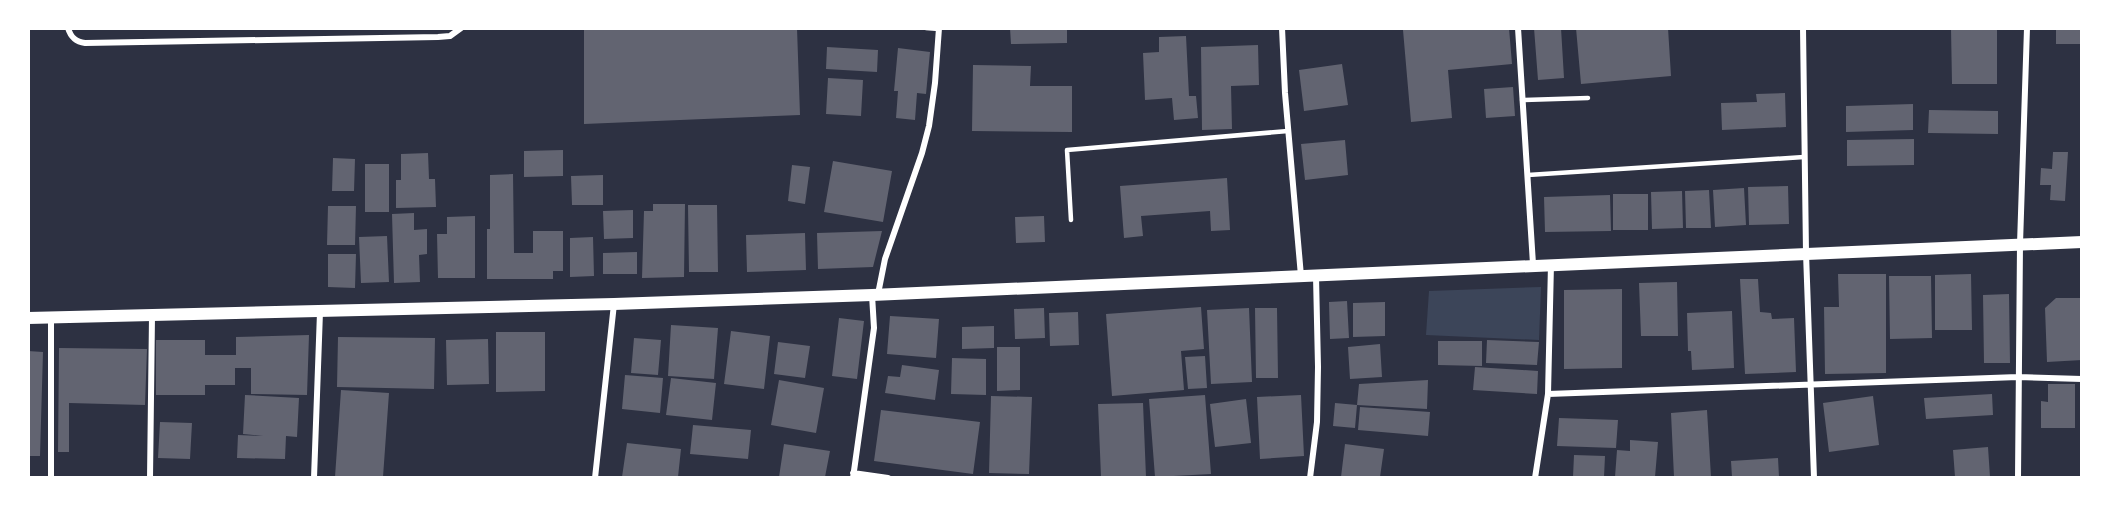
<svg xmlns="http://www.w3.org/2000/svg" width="2110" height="506" font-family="'Roboto Condensed',sans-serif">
<rect width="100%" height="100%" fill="#2d3142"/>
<path fill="#3c4559" d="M1541 287 1539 340 1426 335 1429 291Z"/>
<path fill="#626471" d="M584 28H797L800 115 584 124Z
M1010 28H1067V43L1011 44Z
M1421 28H1509L1512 64 1448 70 1452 118 1411 122 1403 30Z
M1534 28H1561L1564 78 1538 80Z
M1576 28H1668L1671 76 1581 84Z
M1951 28H1997V84H1952Z
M2056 28H2082V44H2056Z
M1186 36 1189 96H1196L1198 118 1174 120 1172 98 1145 100 1143 53 1159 52V37Z
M1258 45 1259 85 1231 86 1232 129 1202 130 1201 47Z
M827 47 878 50 877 72 826 69Z
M898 48 930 52 926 94 917 93 915 120 896 118 898 91H894Z
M1342 64 1348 105 1304 111 1299 70Z
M973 65 1031 66 1030 86H1072V132L972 131Z
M828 78 863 80 861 116 826 114Z
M1513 87 1515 116 1486 118 1484 89Z
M1785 93 1786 127 1722 130 1721 103 1757 102 1756 94Z
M1913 104V130L1846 132V106Z
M1929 110 1998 111V134L1928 133Z
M1914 139V165L1847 166V140Z
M1345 140 1348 175 1305 180 1301 144Z
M563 150V176L524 177V151Z
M2053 152H2068L2065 201 2050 200 2051 185H2040L2041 168 2052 169Z
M428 153 429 179H435L436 207 396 208V180H401V154Z
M333 158 355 159 354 191H332Z
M833 161 892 171 883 222 824 212Z
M365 164H389V212H365Z
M792 165 810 167 805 204 788 201Z
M513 174 514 253H533V231H563V271H553V279H487V229H490V175Z
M603 175V205H572L571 176Z
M1227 178 1230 230 1211 231 1210 211 1141 216 1143 236 1124 238 1120 186Z
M1788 186 1789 224 1749 225 1748 187Z
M1744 188 1746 225 1715 227 1713 190Z
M1709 190 1711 228H1686L1685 191Z
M1682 191 1683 228 1652 229 1651 192Z
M1613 194H1648V230H1613Z
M1610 195 1611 231 1545 232 1544 197Z
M653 204H685L684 277 642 278 644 211H653Z
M688 205H717L718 272H689Z
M328 206H356L355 245H327Z
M633 210V238L604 239 603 211Z
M414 213V230L427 229V254L419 255 420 282 394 283 392 214Z
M475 216V278H438L437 234H447V217Z
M1044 216 1045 242 1016 243 1015 217Z
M882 231 873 267 818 269 817 233Z
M805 233 806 270 747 272 746 235Z
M387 236 389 282 361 283 359 237Z
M593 237 594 276 570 277V238Z
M637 252V274H603V253Z
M328 254H356L355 288 328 287Z
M1838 274H1886V373L1825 374 1824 307H1839Z
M1971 274 1972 330H1935V275Z
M1889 276H1931L1932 338 1890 339Z
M1740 279H1758L1760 312 1771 313 1772 319 1794 318 1796 372 1745 374Z
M1677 282 1678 336H1641L1639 283Z
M1622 289V368L1564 369V290Z
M2009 294 2010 363H1984L1983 295Z
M2056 298H2082V360L2047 362 2045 308Z
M1347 301 1349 338 1330 339 1329 302Z
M1385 302V336L1353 337V303Z
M1201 307 1204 349 1181 351 1184 390 1112 396 1106 314Z
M1044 308 1045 338 1015 339 1014 309Z
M1249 308 1252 382 1211 384 1207 310Z
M1255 308H1277L1278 378H1256Z
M1732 311 1734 368 1692 370 1691 351H1688L1687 313Z
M1078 312 1079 345 1050 346 1049 313Z
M890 316 939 319 936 358 887 354Z
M839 318 864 321 857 379 832 376Z
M671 325 718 328 714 379 668 376Z
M994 326V348L962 349V327Z
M731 331 770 336 764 389 724 384Z
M496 332H545V391L496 392Z
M309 335 307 395 251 394V368H235V385H205V395H156V340H205V355H236V337Z
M338 337 435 338 434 389 337 387Z
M634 338 661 340 658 375 631 373Z
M488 339 489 384 447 385 446 340Z
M1487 340 1539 342 1537 365 1486 363Z
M1438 341H1482V366L1438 365Z
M778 342 810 346 805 378 774 374Z
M1380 344 1382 377 1350 379 1348 347Z
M997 347H1020V390L997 391Z
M59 348 147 349 145 405 69 403V452H58Z
M28 351 43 352 40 456H28Z
M1205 356 1207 388 1188 389 1185 357Z
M952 358 986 359V395L951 394Z
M902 365 939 370 935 400 885 393 888 376 900 377Z
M1475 367 1538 371 1537 394 1473 390Z
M625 375 663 378 660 413 622 409Z
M671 378 716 383 712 420 666 415Z
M779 380 824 388 816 433 771 425Z
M1428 380 1427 409 1357 405 1359 384Z
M2048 384H2075V428H2041V401L2048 402Z
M341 390 389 393 383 477H335Z
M1992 394 1993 415 1926 419 1924 398Z
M245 395 299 398 297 437 286 436 285 459 237 458 238 435 263 436 243 434Z
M1205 395 1211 474 1155 477 1149 399Z
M1301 395 1304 456 1260 459 1257 397Z
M991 396 1032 397 1029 474 989 473Z
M1873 396 1879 445 1829 452 1823 403Z
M1246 399 1251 443 1215 447 1210 404Z
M1143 403 1146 477H1101L1098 404Z
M1335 403 1357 405 1355 428 1333 426Z
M1360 407 1430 412 1428 436 1358 430Z
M881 410 980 422 973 474 874 461Z
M1707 410 1711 477H1674L1671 413Z
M1559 418 1618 420 1616 448 1557 446Z
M160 422 192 423 190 459 158 458Z
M693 425 751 430 748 459 690 454Z
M1630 440 1658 442 1655 477H1615L1617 450 1630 451Z
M627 443 681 449 678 477H622Z
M784 444 830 451 825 477H779Z
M1345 444 1384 449 1380 477H1341Z
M1988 447 1990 477H1955L1953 450Z
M1574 455 1605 456 1604 477H1573Z
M1778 458 1779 477H1732L1731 461Z"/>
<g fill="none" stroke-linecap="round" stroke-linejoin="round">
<path stroke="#fff" stroke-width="4.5" d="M926 28 939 29
M1522 100 1588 98
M1528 175 1804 157
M1071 220 1067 150 1288 131"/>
<path stroke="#fff" stroke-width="6" d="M68 28C71 38 76 42 85 43L438 37 450 36 461 28
M1282 28 1285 93 1301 276
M1518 28 1533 264
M1803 28 1806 253 1814 478
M878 294 885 259 922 153 929 126 935 83 939 28
M51 317V478
M1548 394 2018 377 2082 379
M853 473 888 478
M150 478 152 316
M314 478 320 312
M595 478 614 304
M853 478 874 328 872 295
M1310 478 1317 422 1318 367 1316 276
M1535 478 1548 394 1551 264
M2018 478 2020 244 2027 28"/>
<path stroke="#fff" stroke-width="12" d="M28 318 614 304 872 295 2082 242"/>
</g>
<rect width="2110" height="506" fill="none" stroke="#ffffff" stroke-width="60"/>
</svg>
